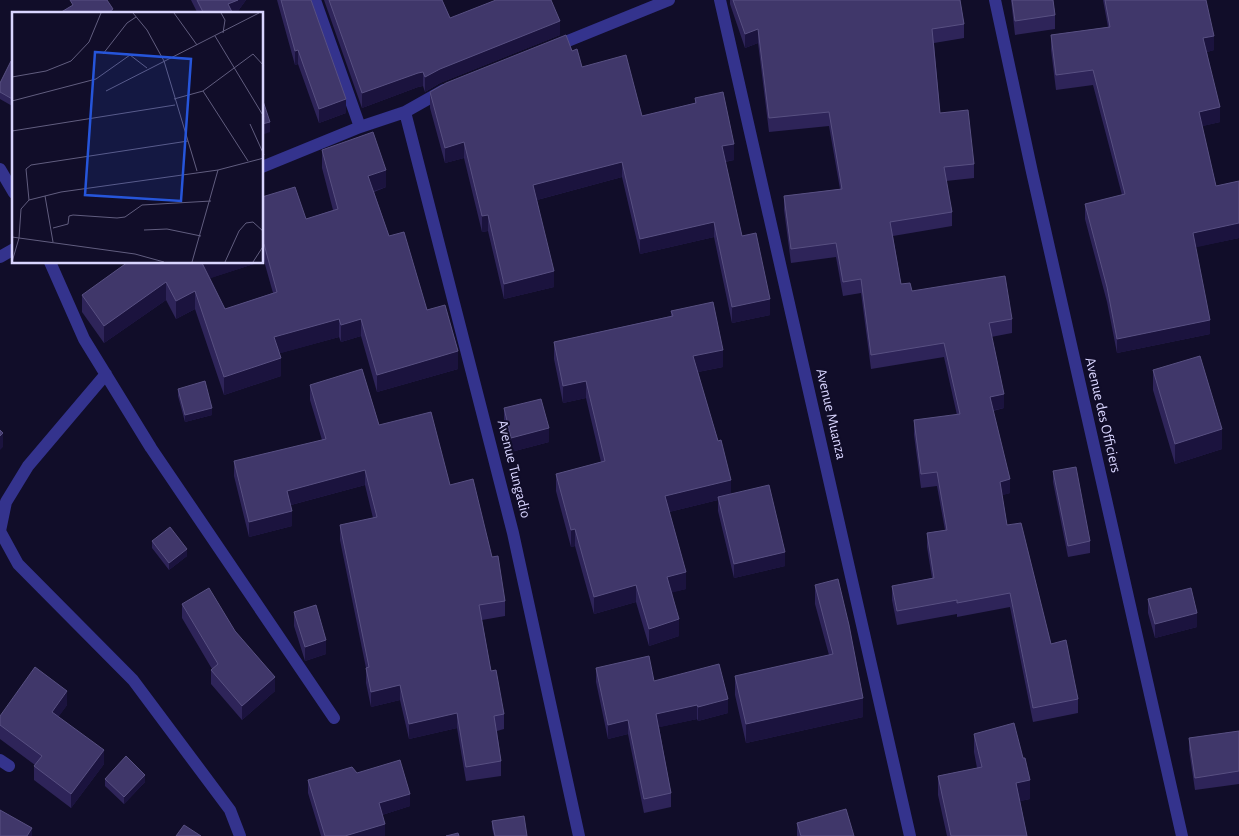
<svg xmlns="http://www.w3.org/2000/svg" width="1239" height="836" font-family="'Alegreya Sans',sans-serif">
<rect width="100%" height="100%" fill="#110d29"/>
<g fill="none" stroke-linecap="round" stroke-linejoin="round">
<path stroke="#34338d" stroke-width="12" d="M315 0 360 127
M720 0 910 836
M995 0 1032 172 1182 836
M553 47 669 0
M405 112 513 533 579 836
M262 167 360 127 405 112 444 90
M0 169 14 193
M0 257 14 249
M50 262 84 339 151 448 334 718
M106 374 28 466 6 502 0 531 18 564 133 680 230 810 240 836
M0 760 9 766"/>
</g>
<path fill="#2e2459" d="M191 0H246L238 11 233 13V14H198Z
M277 0H311L346 113 319 123 298 64 295 65Z
M324 0H442L450 18 560 35 440 83 425 92 423 86 418 87 362 108Z
M730 0H960L964 24V38L934 43 940 113 974 164V178L946 181 952 212V226L893 236 901 284 912 291 1012 319V333L991 337 1004 408 993 411 1010 493 1002 495 1007 525 1051 644 1078 699V713L1033 722 1010 607 957 617V614L897 625 892 600V586L932 578 927 547V533L945 530 937 486 921 488 914 435V420L957 415 944 357 871 369 861 293 843 296 836 257 791 263 784 210V196L840 189 829 126 769 132 758 43 745 48 730 4Z
M1011 0H1053L1055 15V29L1015 35Z
M1103 0H1206L1214 50 1207 52 1220 122 1202 126 1216 186 1239 181V238L1195 247 1210 334 1117 353 1107 302 1085 219V204L1122 195 1093 85 1056 90 1051 50V35L1108 27Z
M572 51 582 67 642 116 695 103V98L734 160 725 162 742 236 770 315 732 323 714 237 640 254 622 177 537 200 554 287 504 299 488 231 482 232 464 158 445 163 430 108V92Z
M14 62V107L0 99V83Z
M322 150 386 187 374 192 389 236 458 369 377 392 361 336 341 342 339 337 280 353 281 376 224 395 195 309 176 319 166 300 104 343 82 312V295L260 262 210 278 225 309 273 293 264 261 262 197 306 219 333 210 322 168Z
M671 311 723 367 698 372 731 494 785 566 734 578 718 511V500L669 512 686 589 672 592 679 636 649 646 636 602 594 614 575 546 571 547 556 491V474L601 462 586 398 563 403 554 359V342L671 316Z
M1153 370 1222 449 1175 464 1153 390Z
M310 385 379 425 450 485 492 557 505 601V616L482 620 491 671 504 714V729L497 731 501 761V776L466 781 457 728 409 739 400 700 371 707 366 683V668L340 540V525L373 518 365 485 291 505 292 526 249 537 234 476V461L322 440 310 400Z
M178 389 212 415 185 422 178 396Z
M504 408 549 442 511 452 504 422Z
M1053 471 1090 541V553L1068 557 1053 482Z
M152 541 187 556 169 570 152 548Z
M815 585 863 717 746 743 735 695V676L829 655 815 604Z
M1148 599 1197 627 1155 638 1148 613Z
M182 604 235 631 275 691 242 720 211 684V670L212 669 182 618Z
M294 612 326 654 305 661 294 626Z
M596 668 654 681 728 713 698 721 697 719 659 727 671 793V807L644 813 628 734 608 739 596 682Z
M67 705 58 717 104 764 71 808 34 780V766L35 765 0 739V716Z
M1239 731V784L1195 790 1189 750V738Z
M974 734 1030 799 1020 801 1027 836H947L938 795V776L977 768 974 752Z
M357 773 410 806 382 815 385 836H321L308 793V780Z
M105 779 145 782 124 804 105 786Z
M492 821 527 836H494L492 828Z
M797 823 854 836H797Z"/>
<path fill="#1b133e" d="M238 0H246L238 11 231 14 228 4Z
M113 9V14H107Z
M560 21V35L440 83 425 92V77L440 69Z
M758 29V43L745 48V34Z
M1214 36V50L1203 53V38Z
M298 50V64L295 65V51Z
M423 72V86L418 87 362 108V93L418 73Z
M346 99V113L319 123V109Z
M1220 107V122L1199 127V112Z
M270 122V132L262 135V124Z
M464 142V158L445 163V148Z
M734 144V160L722 162V146Z
M622 162V177L533 201V185Z
M386 170V187L368 193V176Z
M488 215V231L482 232V216Z
M714 222V237L640 254V239Z
M1239 223V238L1193 248V233Z
M262 244H264V261L262 262Z
M205 262H260L202 281V263Z
M554 271V287L504 299V284Z
M166 282V300L104 343V326Z
M195 291V309L176 319V301Z
M770 299V315L732 323V307Z
M339 319V337L274 355V337Z
M361 319V336L341 342V325Z
M1210 320V334L1117 353V339Z
M723 350V367L693 373V356Z
M458 351V369L377 392V375Z
M281 358V376L224 395V377Z
M586 381V398L563 403V386Z
M1004 394V408L990 411V397Z
M212 408V415L185 422V415Z
M549 428V442L511 452V438Z
M1222 429V449L1175 464V444Z
M3 433V447L0 450V436Z
M365 470V485L287 506V491Z
M1010 479V493L1000 496V482Z
M731 480V496L718 497V500L665 513V496Z
M292 511V526L249 537V522Z
M575 529V546L571 547V530Z
M187 549V556L169 570V563Z
M785 552V566L734 578V564Z
M686 572V589L667 594V577Z
M636 585V602L594 614V597Z
M1197 613V627L1155 638V624Z
M679 619V636L649 646V629Z
M326 640V654L305 661V647Z
M275 677V691L242 720V706Z
M400 685V700L371 707V692Z
M67 691V705L52 726V712Z
M863 698V717L746 743V724Z
M728 699V713L698 721V707Z
M697 705V719L656 728V714Z
M457 713V728L409 739V724Z
M628 720V734L608 739V725Z
M104 750V764L71 808V794Z
M145 775V782L124 804V797Z
M1030 780V799L1016 802V783Z
M410 794V806L379 816V803Z
M385 824V836H345Z
M32 828V836H27Z"/>
<path fill="#40376a" stroke="#585082" d="M70 0H107L113 9 107 14H58L73 5Z
M197 0H238L228 4 233 14H204Z
M281 0H311L346 99 319 109 298 50 295 51Z
M329 0H442L450 18 496 0H551L560 21 440 69 425 77 423 72 418 73 362 93Z
M733 0H960L964 24 932 29 940 113 968 110 974 164 944 167 952 212 890 222 901 284 910 283 912 291 1005 276 1012 319 989 323 1004 394 990 397 1010 479 1000 482 1007 525 1021 523 1051 644 1066 640 1078 699 1033 708 1010 593 957 603V600L897 611 892 586 934 578 927 533 947 530 937 472 921 474 914 420 960 414 944 343 871 355 861 279 843 282 836 243 791 249 784 196 842 189 829 112 769 118 758 29 745 34Z
M1012 0H1053L1055 15 1015 21Z
M1105 0H1206L1214 36 1203 38 1220 107 1199 112 1216 186 1239 181V223L1193 233 1210 320 1117 339 1107 287 1085 204 1125 194 1093 70 1056 75 1051 35 1110 27Z
M566 35 572 51 577 49 582 67 626 55 642 116 696 103 695 98 723 92 734 144 722 146 742 236 756 233 770 299 732 307 714 222 640 239 622 162 533 185 554 271 504 284 488 215 482 216 464 142 445 148 430 92 446 83Z
M11 61 14 62V100L0 92V83Z
M262 98 270 122 262 124Z
M373 132 386 170 368 176 389 236 404 232 427 310 445 305 458 351 377 375 361 319 341 325 339 319 274 337 281 358 224 377 195 291 176 301 166 282 104 326 82 295 128 262H205L202 263 225 309 277 292 264 244H262V197L295 187 306 219 338 209 322 150Z
M713 302 723 350 693 356 718 441 721 440 731 480 665 496 686 572 667 577 679 619 649 629 636 585 594 597 575 529 571 530 556 474 605 461 586 381 563 386 554 342 673 316 671 311Z
M1200 356 1222 429 1175 444 1153 370Z
M362 369 379 425 431 412 450 485 473 479 492 557 498 556 505 601 479 605 491 671 496 670 504 714 494 716 501 761 466 767 457 713 409 724 400 685 371 692 366 668 369 667 340 525 377 517 365 470 287 491 292 511 249 522 234 461 326 439 310 385Z
M205 381 212 408 185 415 178 389Z
M541 399 549 428 511 438 504 408Z
M0 430 3 433 0 436Z
M1076 467 1090 541 1068 546 1053 471Z
M769 485 785 552 734 564 718 497Z
M170 527 187 549 169 563 152 541Z
M838 579 849 625 863 698 746 724 735 676 833 654 815 585Z
M209 588 235 631 275 677 242 706 211 670 218 664 182 604Z
M1191 588 1197 613 1155 624 1148 599Z
M316 605 326 640 305 647 294 612Z
M649 656 654 681 719 664 728 699 698 707 697 705 656 714 671 793 644 799 628 720 608 725 596 668Z
M35 667 67 691 52 712 104 750 71 794 34 766 42 756 0 725V716Z
M1014 723 1023 758H1025L1030 780 1016 783 1027 836H951L938 776 982 767 974 734Z
M1239 731V771L1195 778 1189 738Z
M126 756 145 775 124 797 105 779Z
M400 760 410 794 379 803 385 824 345 836H325L308 780 352 767 357 773Z
M846 809 854 836H801L797 823Z
M0 810 32 828 27 836H0Z
M524 816 527 836H495L492 821Z
M184 825 201 836H176Z
M458 833 459 836H446Z"/>
<g text-anchor="middle" dominant-baseline="central" stroke-width="4" stroke-linejoin="round" paint-order="stroke">
<g font-size="15" fill="#d9d5ff" stroke="#110d29">
<text transform="translate(831 414) rotate(77)">Avenue Muanza</text>
<text transform="translate(1103 415) rotate(77)">Avenue des Officiers</text>
<text transform="translate(514 469) rotate(76)">Avenue Tungadio</text>
</g>
</g>
<g transform="translate(12 12)">
<rect width="251" height="251" fill="#110d29"/>
<path fill="none" stroke="#615d7f" stroke-width="1" d="M121 1 135 18 152 49 185 159M162 1 185 33M209 1 213 8 211 21M203 24 252 105M91 42 115 11 124 5M0 65 34 59 59 49 77 30 89 1M94 79 247 1M191 79 236 149M162 87 191 79 241 42 252 54M0 89 84 67 118 43 135 56M238 112 252 143M0 119 163 93M33 184 41 230M17 188 14 157 19 153 176 129M41 216 56 212 57 204 61 203 105 206 113 205 130 193 199 189M132 218 155 217 189 224M0 225 123 242 152 250M0 250 7 226 9 197 17 188 49 180 206 158 252 146M180 250 206 158M213 250 227 219 234 211 241 210 252 220M241 250 252 233"/>
<path fill="#2655da" fill-opacity="0.15" stroke="#2655da" stroke-width="2.5" d="M83 40 179 47 169 189 73 183Z"/>
<rect width="251" height="251" fill="none" stroke="#d9d5ff" stroke-width="2.5"/>
</g>
</svg>
